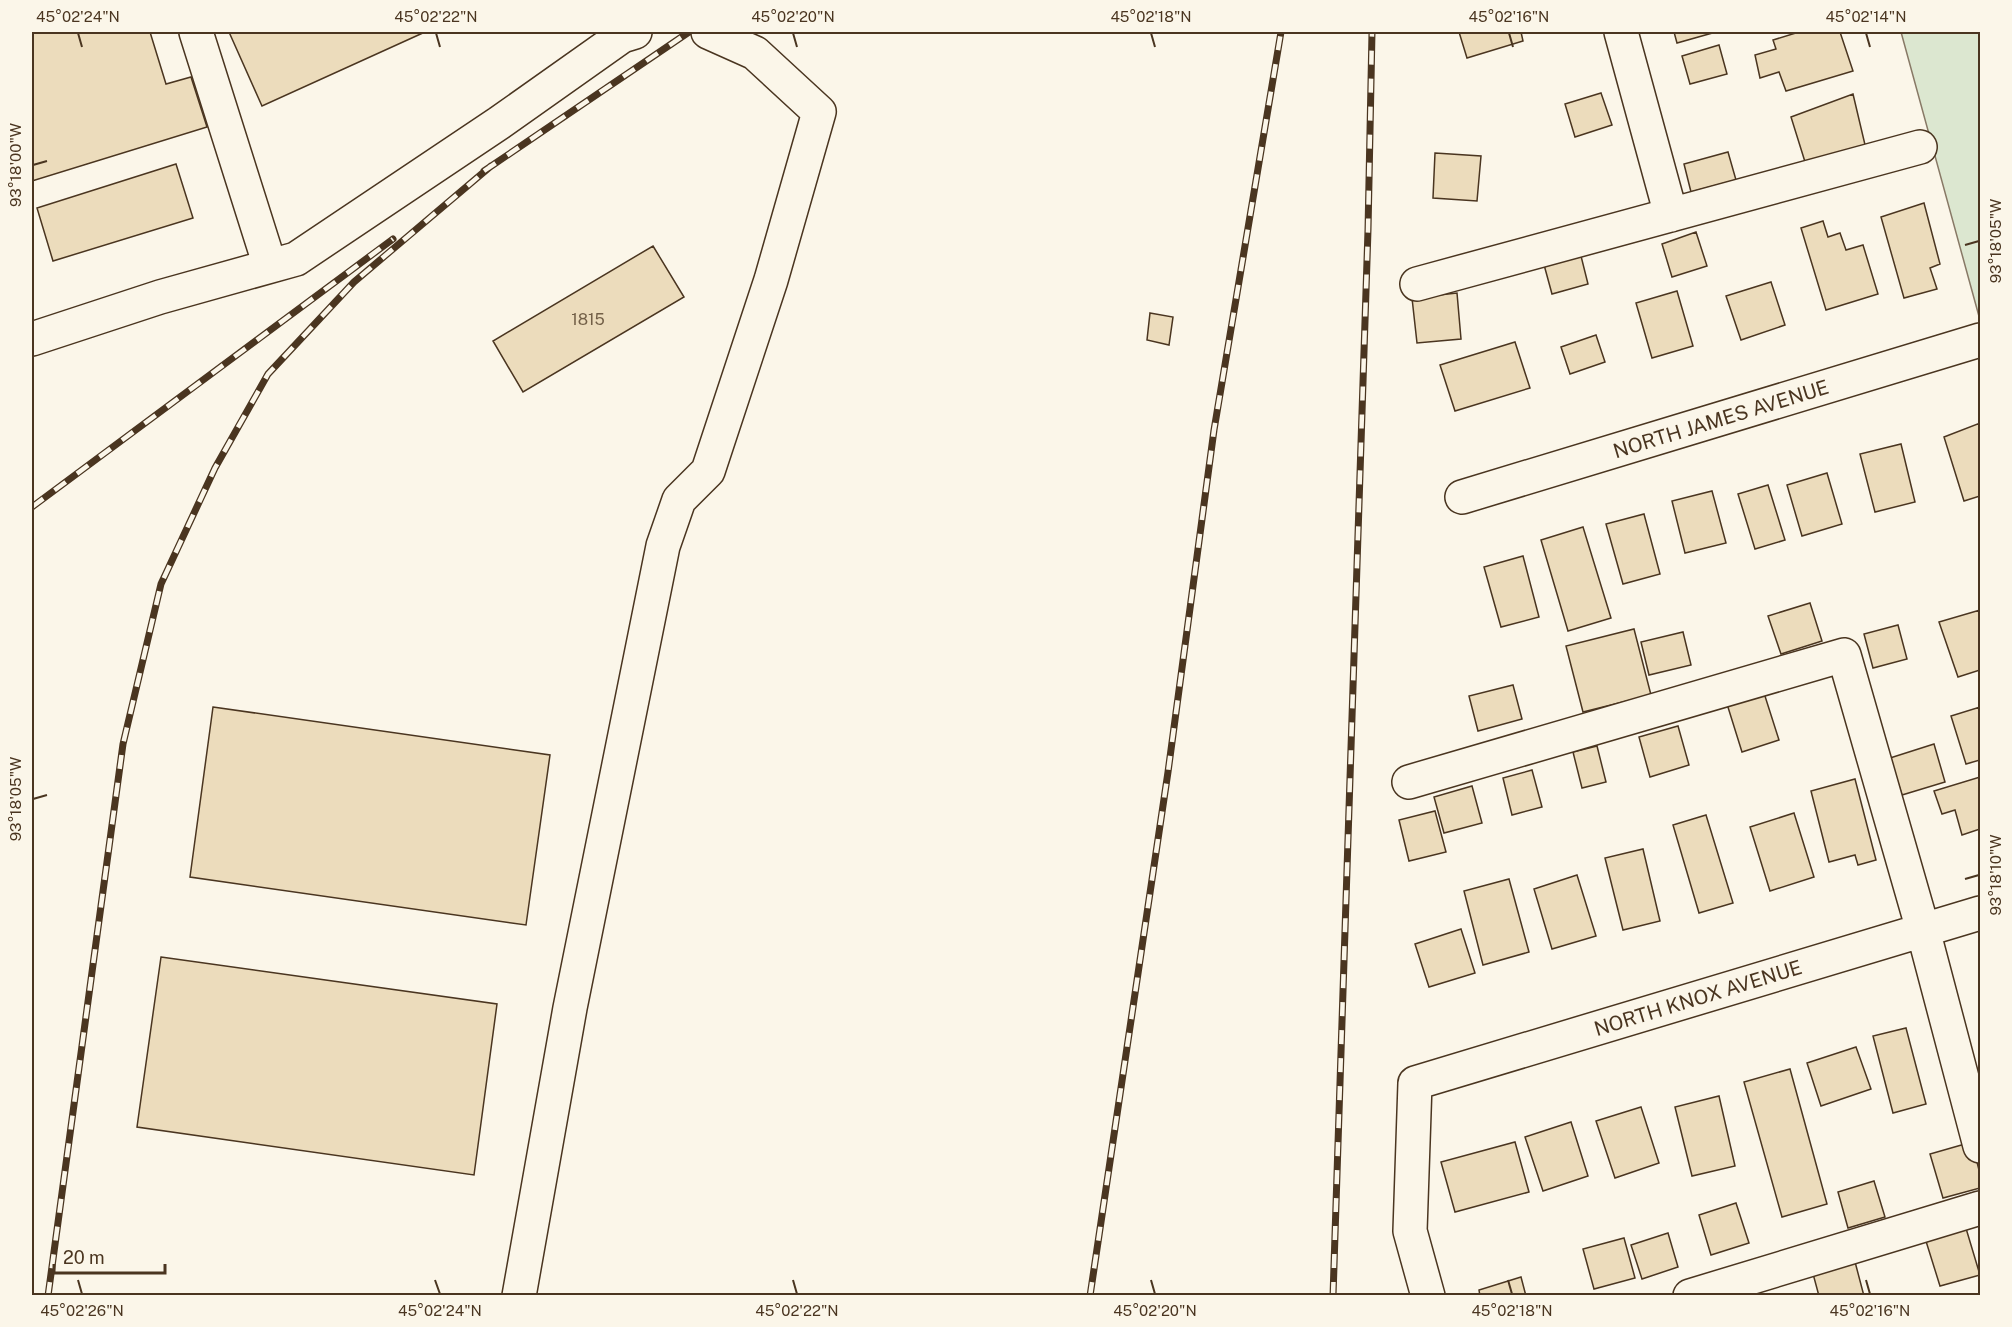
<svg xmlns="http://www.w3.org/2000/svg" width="2012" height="1327" font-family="'Public Sans',sans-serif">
<rect width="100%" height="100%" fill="#fbf6e9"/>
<path fill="#dce7d0" stroke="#887966" stroke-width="1.5" d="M1901 32H1980V320Z"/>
<path fill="#ecdcbc" stroke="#4a3520" stroke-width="1.5" d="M32 32H150L166 84 191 77 207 127 32 181Z
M229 32H425L262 106Z
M1459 32H1521L1523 41 1467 58Z
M1674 32H1716L1677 43Z
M1799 32H1840L1853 71 1786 91 1779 72 1760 78 1755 55 1776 49 1773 40Z
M1719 45 1727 74 1690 84 1682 56Z
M1601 93 1612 125 1575 137 1565 104Z
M1853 94 1866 149 1806 165 1791 117Z
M1728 152 1736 180 1691 192 1684 164Z
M1435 153 1481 156 1477 201 1433 198Z
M176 164 193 218 53 261 37 208Z
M1924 203 1940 264 1930 268 1937 289 1904 298 1881 217Z
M1823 221 1828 237 1840 233 1846 250 1863 245 1878 294 1826 310 1801 228Z
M1696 232 1707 266 1672 277 1662 244Z
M653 246 684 297 523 392 493 341Z
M1580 252 1588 284 1552 294 1543 261Z
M1771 282 1785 325 1741 340 1726 296Z
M1677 291 1693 346 1652 358 1636 303Z
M1457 293 1461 339 1417 343 1412 298Z
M1150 313 1173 317 1169 345 1147 340Z
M1596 335 1605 362 1570 374 1561 347Z
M1515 342 1530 388 1455 411 1440 365Z
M1980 423V496L1964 501 1944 437Z
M1901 444 1915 502 1875 512 1860 454Z
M1827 473 1842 524 1802 536 1787 485Z
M1768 485 1785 540 1755 549 1738 494Z
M1712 491 1726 543 1685 553 1672 501Z
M1644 514 1660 574 1623 584 1606 524Z
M1583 527 1611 618 1568 631 1541 540Z
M1523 556 1539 617 1501 627 1484 567Z
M1810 603 1822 641 1781 654 1768 616Z
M1980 610V670L1958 677 1939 622Z
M1898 625 1907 659 1873 668 1864 634Z
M1634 629 1651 695 1583 712 1566 646Z
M1683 632 1691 665 1649 675 1641 642Z
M1513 685 1522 719 1478 731 1469 696Z
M1764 693 1779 740 1742 752 1727 704Z
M213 707 550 755 526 925 190 877Z
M1980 707V760L1966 764 1951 716Z
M1678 726 1689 765 1650 777 1639 737Z
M1934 744 1945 782 1902 795 1890 758Z
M1597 746 1606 782 1582 788 1573 752Z
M1532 770 1542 807 1512 815 1503 778Z
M1980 777V829L1962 835 1955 810 1942 814 1934 791Z
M1855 779 1876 860 1858 865 1855 855 1829 862 1811 791Z
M1472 786 1482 823 1444 833 1434 797Z
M1435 811 1446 852 1409 861 1399 820Z
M1794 813 1814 877 1770 891 1750 827Z
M1706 815 1733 903 1699 913 1673 825Z
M1643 849 1660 921 1623 930 1605 858Z
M1577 875 1596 936 1552 949 1534 889Z
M1509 879 1529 952 1483 965 1464 891Z
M1461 929 1475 973 1429 987 1415 944Z
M161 957 497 1004 474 1175 137 1127Z
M1906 1028 1926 1104 1893 1113 1873 1036Z
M1856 1047 1871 1089 1821 1106 1807 1063Z
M1790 1069 1827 1204 1782 1217 1744 1082Z
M1719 1096 1735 1166 1692 1176 1675 1107Z
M1641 1107 1659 1163 1615 1178 1596 1121Z
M1571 1122 1588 1176 1543 1191 1525 1137Z
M1515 1142 1529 1192 1455 1212 1441 1162Z
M1972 1142 1980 1174V1188L1943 1198 1930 1154Z
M1874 1181 1885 1217 1848 1228 1838 1192Z
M1736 1203 1749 1243 1711 1255 1699 1215Z
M1965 1225 1980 1275 1940 1286 1925 1238Z
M1668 1233 1678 1267 1642 1279 1631 1245Z
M1624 1238 1635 1278 1594 1289 1583 1249Z
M1854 1258 1864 1296H1819L1812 1270Z
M1521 1277 1526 1296H1480L1479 1290Z"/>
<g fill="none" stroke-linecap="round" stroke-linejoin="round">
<g stroke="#4a3520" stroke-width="36">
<path id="minor" d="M196 32 270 266
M1621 32 1671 215
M1417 284 1920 147
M32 339 160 297 296 259 499 123 622 36 635 32
M1462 497 1980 340
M1409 782 1844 655 1923 930 1980 1146
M519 1296 570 1008 663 546 679 500 708 471 771 280 819 112 755 53 708 32
M1428 1296 1410 1231 1415 1083 1980 913
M1690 1296 1980 1208"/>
</g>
<use href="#minor" stroke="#fbf6e9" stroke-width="33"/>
<g stroke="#4a3520" stroke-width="7">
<path id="rail" d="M484 171 689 32
M32 507 393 239
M48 1296 123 744 161 584 215 468 268 374 354 282 491 166
M1090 1296 1168 772 1214 430 1281 32
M1333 1296 1368 230 1372 32"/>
</g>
<use href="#rail" stroke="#fbf6e9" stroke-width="4.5" stroke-dasharray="14" stroke-linecap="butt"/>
</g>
<path fill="none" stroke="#4a3520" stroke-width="2" d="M78 33 82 47M436 33 440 47M793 33 797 47M1151 33 1155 47M1509 33 1513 47M1866 33 1870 47M33 165 47 161M1965 245 1979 241M33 799 47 795M1965 879 1979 875M78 1280 82 1294M435 1280 440 1294M793 1280 797 1294M1151 1280 1155 1294M1508 1280 1512 1294M1866 1280 1870 1294"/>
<g text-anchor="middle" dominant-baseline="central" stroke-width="4.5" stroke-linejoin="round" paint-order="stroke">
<g font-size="16" fill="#725f47">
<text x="588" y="319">1815</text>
</g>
<g font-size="20" fill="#4a3520" stroke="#fbf6e9">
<text transform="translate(1721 419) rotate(-17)">NORTH JAMES AVENUE</text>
<text transform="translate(1698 998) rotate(-17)">NORTH KNOX AVENUE</text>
</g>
</g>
<rect width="2012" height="1327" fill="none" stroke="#fbf6e9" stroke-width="66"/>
<path d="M54 1264v9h111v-9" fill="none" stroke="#4a3520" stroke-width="3"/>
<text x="63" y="1264" font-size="18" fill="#4a3520" stroke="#fbf6e9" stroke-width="4.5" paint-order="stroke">20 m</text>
<rect x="33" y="33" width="1946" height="1261" fill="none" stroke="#4a3520" stroke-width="2"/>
<g font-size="15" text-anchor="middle" fill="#4a3520">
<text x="78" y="22">45°02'24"N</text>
<text x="436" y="22">45°02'22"N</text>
<text x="793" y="22">45°02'20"N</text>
<text x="1151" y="22">45°02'18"N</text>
<text x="1509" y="22">45°02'16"N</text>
<text x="1866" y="22">45°02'14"N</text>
<text transform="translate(16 165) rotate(-90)" y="5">93°18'00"W</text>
<text transform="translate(1996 241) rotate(-90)" y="5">93°18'05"W</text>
<text transform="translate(16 799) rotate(-90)" y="5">93°18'05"W</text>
<text transform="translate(1996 875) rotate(-90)" y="5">93°18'10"W</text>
<text x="82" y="1316">45°02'26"N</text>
<text x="440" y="1316">45°02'24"N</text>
<text x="797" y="1316">45°02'22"N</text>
<text x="1155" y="1316">45°02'20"N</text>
<text x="1512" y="1316">45°02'18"N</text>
<text x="1870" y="1316">45°02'16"N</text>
</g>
</svg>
